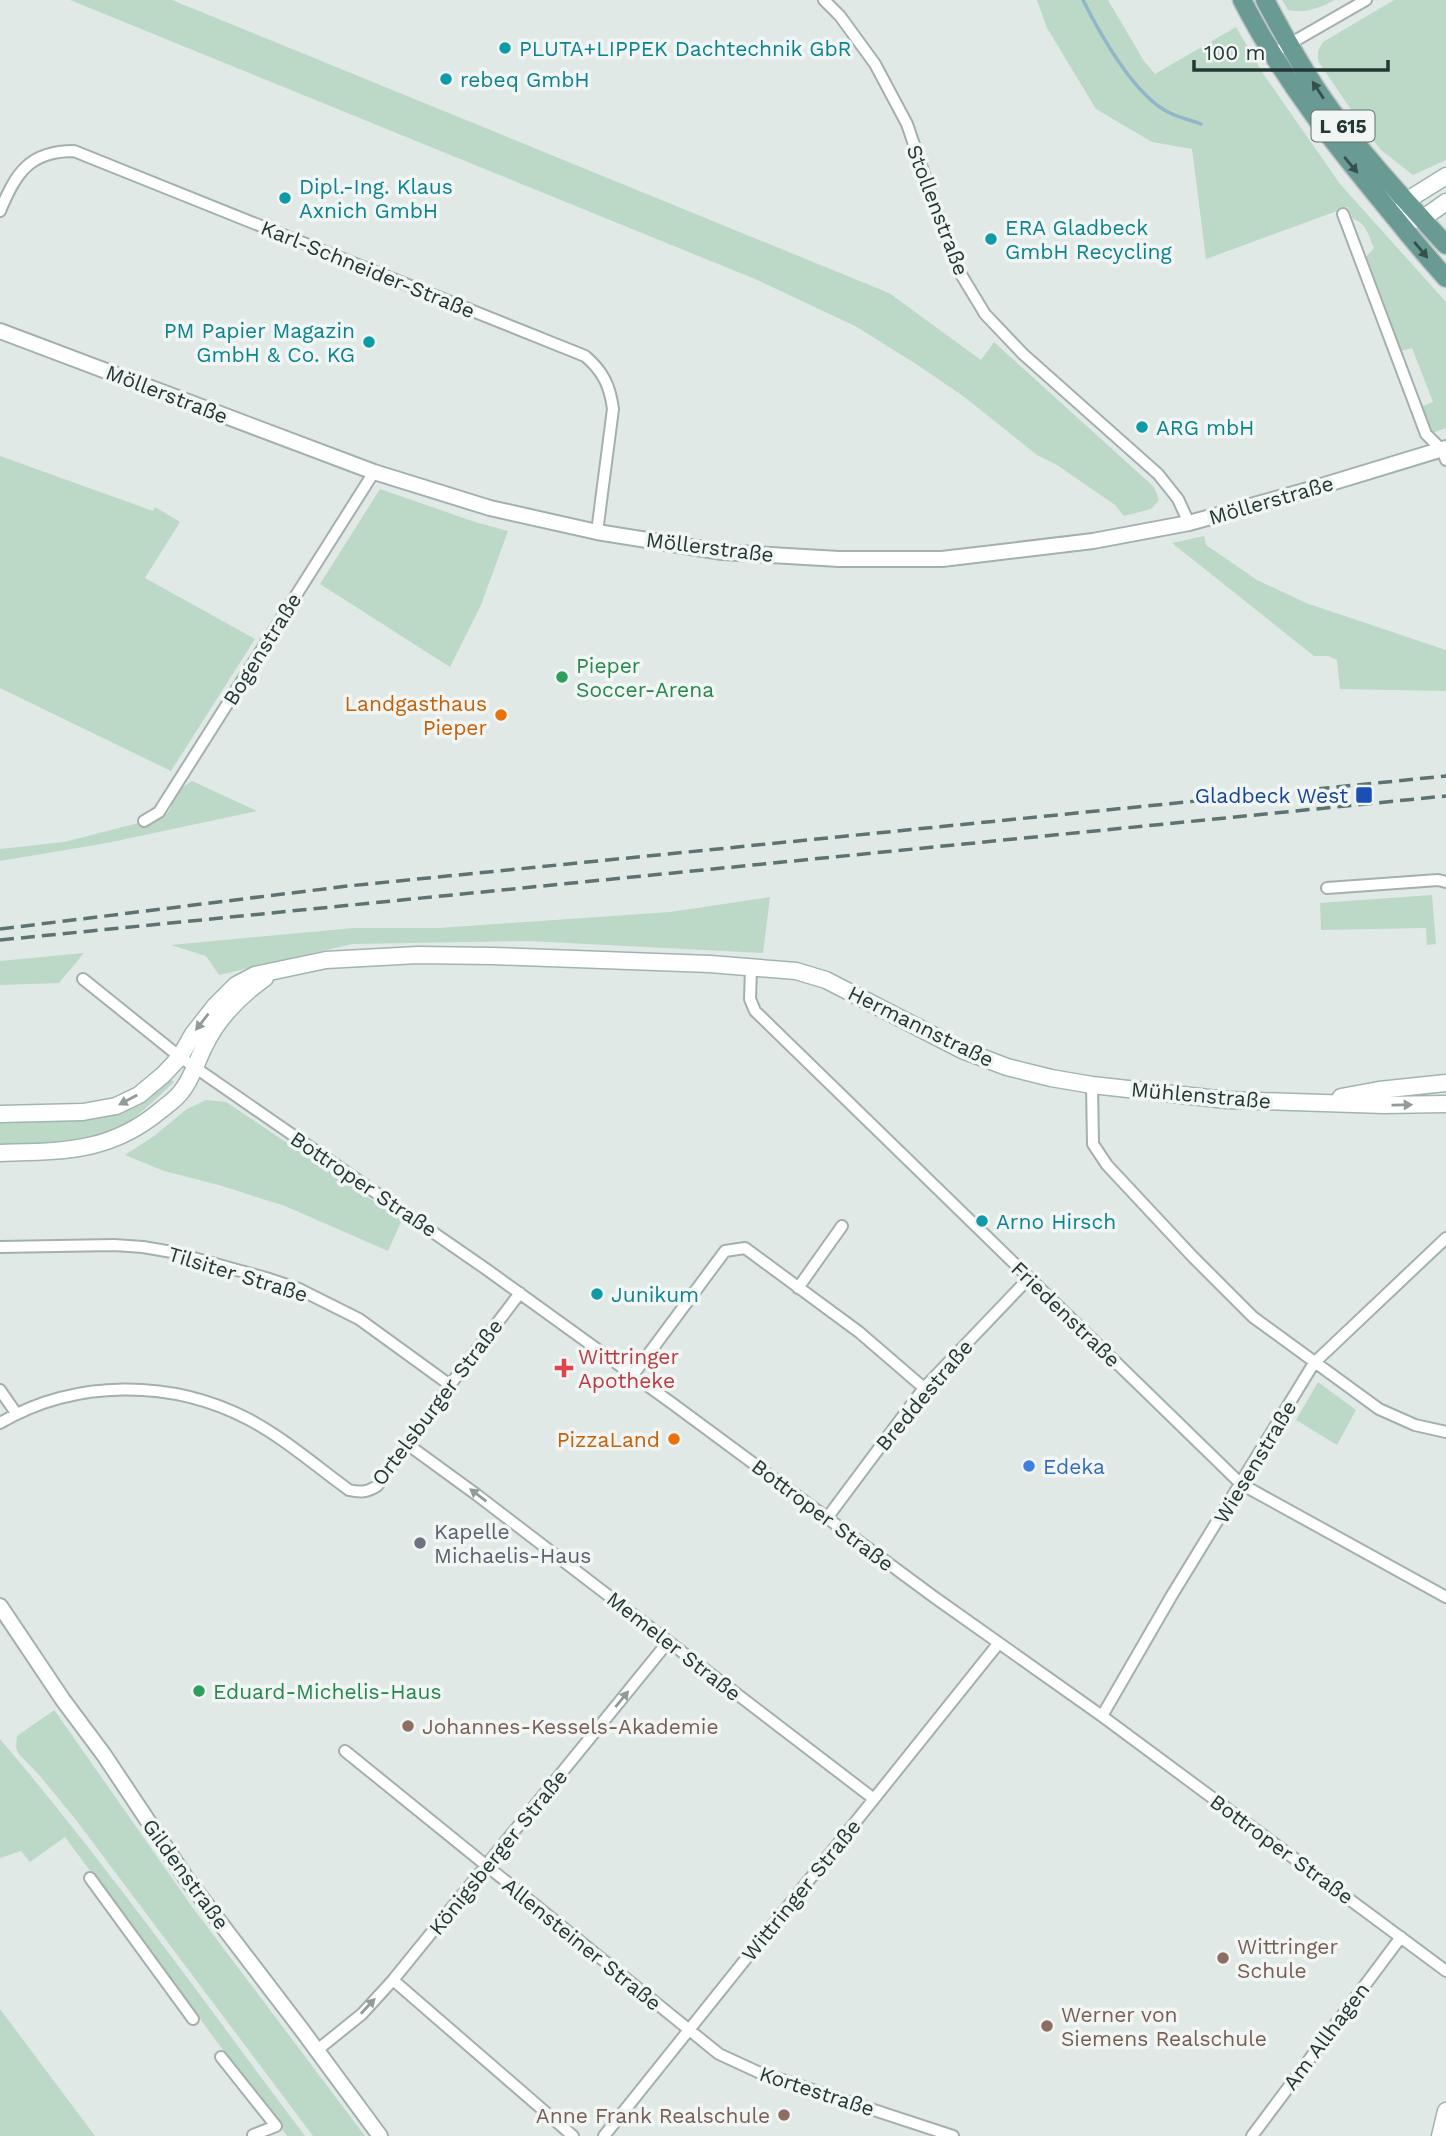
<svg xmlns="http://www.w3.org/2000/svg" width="1446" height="2136" font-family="'Work Sans',sans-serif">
<rect width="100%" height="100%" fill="#e1e9e7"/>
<path fill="#bcd8c7" d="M70 0H172L889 293 981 360 994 342 1154 487 1159 500 1151 509 1124 516 1115 505 1057 465 1037 455 963 396 919 366 857 327 755 279Z
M1037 0H1108L1144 61 1155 74 1236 27 1264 75 1340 184 1446 302V428L1432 433 1430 432 1420 407 1433 402 1412 348 1401 351 1379 297 1367 259V256L1374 248C1369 237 1366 222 1353 219L1348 207 1206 259 1192 149 1152 142 1096 109 1047 28Z
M1282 0H1335C1319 8 1305 14 1288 10Z
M1394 0H1446V160L1413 175 1381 150 1362 126 1318 61V51L1323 42Z
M0 456 153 511 155 507 180 522 145 578 255 639 171 771 0 688Z
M380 489 475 522 508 531 481 605 450 667 320 584Z
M1204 536 1206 545 1257 580 1306 603 1446 650V691L1340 689 1337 660 1328 656H1314L1172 543Z
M192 781 257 811 107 843 0 861V849L64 842 162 817C172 812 170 807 174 798 178 789 185 786 192 781Z
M1432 895 1436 944 1427 945 1426 928 1321 930 1320 903Z
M770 897 763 953 529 941 352 944 219 975 206 956 171 945 354 928H438L670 912Z
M84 953 59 983 0 985V961Z
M169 1078 174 1082C156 1099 132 1123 109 1133 75 1147 36 1145 0 1146V1119L107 1115Z
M206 1100 226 1102 402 1220 388 1251 285 1206 219 1185 164 1171 125 1155 154 1136 187 1109Z
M1318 1382 1356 1410 1337 1445 1296 1420Z
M53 1711H55L193 1908 365 2136H313L76 1820 40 1776 18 1753 16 1747 17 1736Z
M0 1739C108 1866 205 2003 305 2136H287L65 1837 30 1862 21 1851 0 1858Z
M0 2009 95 2136H0Z"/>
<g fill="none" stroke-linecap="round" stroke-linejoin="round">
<path stroke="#8fb7c8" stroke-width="3.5" d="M1083 0C1100 34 1135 97 1170 113 1180 118 1191 120 1201 124"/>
<g stroke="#a4b0ae" stroke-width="14">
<path id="minor" d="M824 0 840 16 875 64 907 124 951 253 962 276 985 314 1023 354 1158 474 1178 499 1189 523
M1272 54 1366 0
M0 211C16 173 29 151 74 151L585 356C603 371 610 386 613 409L597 532
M1343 214 1426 434 1442 450 1446 460
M144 821 159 812 374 472
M1327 888 1438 880 1446 882
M751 967 750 999 755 1011 1241 1484 1446 1597
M83 979 180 1057 486 1269 673 1404 934 1597 1102 1716 1446 1971
M1092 1085 1093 1144 1107 1165 1192 1256 1253 1317 1379 1409 1415 1425 1446 1432
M0 1247 114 1245 143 1247 172 1252 266 1278 299 1289 359 1319 450 1385
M798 1288 842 1226
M633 1375 725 1251 745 1248 859 1332 924 1388
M0 1390 16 1413
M0 1423C75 1379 171 1379 248 1419 284 1438 316 1466 349 1490 361 1493 367 1492 377 1486L450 1385 520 1293
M407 1444 477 1495 874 1799
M827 1518 924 1388 1029 1278
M1102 1716 1172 1595 1314 1363 1446 1238
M345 1751 719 2054 758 2072 953 2136
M90 1878 193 2019
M393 1980 573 2136
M316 2051 362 2014 393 1980 668 1642
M221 2057 276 2126 253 2135
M604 2136 998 1644
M1252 2136 1401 1937"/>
</g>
<g stroke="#a4b0ae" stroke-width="18">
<path id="tertiary" d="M0 331 374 472 490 508 597 532 722 552 839 559H942L1093 541 1189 523 1308 490 1446 448
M0 1606 63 1700 104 1755 186 1878 302 2030 380 2136"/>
</g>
<g stroke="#a1b4b0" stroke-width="19">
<path id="secondary" d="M1446 176 1406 201 1398 221 1422 219 1446 202
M1341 1097 1379 1090 1446 1083
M0 1114 83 1112 116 1106 139 1095 163 1075 180 1057 193 1034 215 1006 236 985 255 975 326 960 418 955 493 956 710 964 796 971 826 980 962 1050 1007 1067 1051 1078 1092 1085 1227 1100 1384 1105 1446 1104
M0 1153C62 1151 110 1153 161 1110 167 1105 176 1099 181 1092 192 1079 197 1060 205 1045 218 1018 241 995 265 978
M1440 2136 1446 2111"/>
</g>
<g stroke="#bdc3c2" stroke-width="21">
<path id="primary" d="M1242 0C1284 82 1339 150 1397 220 1413 240 1429 259 1446 278
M1265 0C1285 38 1306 76 1331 110 1365 158 1406 201 1446 245"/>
</g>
<use href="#minor" stroke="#fff" stroke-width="10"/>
<use href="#tertiary" stroke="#fff" stroke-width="14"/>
<use href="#secondary" stroke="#fff" stroke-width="16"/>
<use href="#primary" stroke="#6a9a94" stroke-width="18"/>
<path stroke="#5d7371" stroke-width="3.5" stroke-dasharray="14 7" stroke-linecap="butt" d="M0 929 348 886 1446 776
M0 940 1446 796"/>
</g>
<defs><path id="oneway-solid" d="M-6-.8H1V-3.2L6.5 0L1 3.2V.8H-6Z" transform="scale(1.75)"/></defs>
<g fill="#35504d">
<use href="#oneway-solid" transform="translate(1318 90) rotate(-123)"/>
<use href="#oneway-solid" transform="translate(1351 165) rotate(50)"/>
<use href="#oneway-solid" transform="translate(1421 250) rotate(50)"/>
</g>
<g fill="#919c9a">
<use href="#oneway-solid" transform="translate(202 1022) rotate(128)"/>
<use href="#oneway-solid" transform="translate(128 1100) rotate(152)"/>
<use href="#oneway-solid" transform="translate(1402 1105) rotate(-1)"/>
<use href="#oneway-solid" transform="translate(478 1495) rotate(-143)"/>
<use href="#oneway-solid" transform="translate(622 1699) rotate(-51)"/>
<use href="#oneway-solid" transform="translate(368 2006) rotate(-47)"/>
</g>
<g fill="#0f9aa8" stroke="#f1f6f4" stroke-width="2.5">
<circle cx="505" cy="48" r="7"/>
<circle cx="446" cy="79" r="7"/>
<circle cx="285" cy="198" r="7"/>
<circle cx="991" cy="239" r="7"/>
<circle cx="369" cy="342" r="7"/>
<circle cx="1142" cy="427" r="7"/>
<circle cx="982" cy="1221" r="7"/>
<circle cx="597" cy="1294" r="7"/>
</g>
<g fill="#2e9e5b" stroke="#f1f6f4" stroke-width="2.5">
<circle cx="562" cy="677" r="7"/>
<circle cx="199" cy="1691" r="7"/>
</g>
<g fill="#e8710a" stroke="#f1f6f4" stroke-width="2.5">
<circle cx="501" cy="715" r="7"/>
<circle cx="674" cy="1439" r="7"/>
</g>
<rect fill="#1a4fb4" stroke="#f1f6f4" stroke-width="2.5" x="1355" y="786" width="18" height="18" rx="3.5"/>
<path fill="#e0444e" stroke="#f1f6f4" stroke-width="2.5" d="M560.5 1357.5h7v7h7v7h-7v7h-7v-7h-7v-7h7z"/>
<circle fill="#3f7fe0" stroke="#f1f6f4" stroke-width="2.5" cx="1029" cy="1466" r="7"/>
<circle fill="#6b7280" stroke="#f1f6f4" stroke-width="2.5" cx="420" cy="1543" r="7"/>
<g fill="#8d6e63" stroke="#f1f6f4" stroke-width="2.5">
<circle cx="408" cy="1726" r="7"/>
<circle cx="1223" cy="1958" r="7"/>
<circle cx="1047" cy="2026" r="7"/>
<circle cx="784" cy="2115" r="7"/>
</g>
<g text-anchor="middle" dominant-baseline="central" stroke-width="7" stroke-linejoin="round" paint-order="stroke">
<rect fill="#f1f6f4" stroke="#61716e" stroke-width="2" x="1311.5" y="110.5" width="63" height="31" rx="5"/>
<g font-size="19" font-weight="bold" fill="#233835">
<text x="1343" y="126">L 615</text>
</g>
<g font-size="21" fill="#0d838f" stroke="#f1f6f4" text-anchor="start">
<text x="519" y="48">PLUTA+LIPPEK Dachtechnik GbR</text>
<text x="460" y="79">rebeq GmbH</text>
<text x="299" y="186">Dipl.-Ing. Klaus<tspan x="299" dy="24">Axnich GmbH</tspan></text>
<text x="1005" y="227">ERA Gladbeck<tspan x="1005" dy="24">GmbH Recycling</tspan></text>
<text x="355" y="330" text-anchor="end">PM Papier Magazin<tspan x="355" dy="24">GmbH &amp; Co. KG</tspan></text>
<text x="1156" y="427">ARG mbH</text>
<text x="996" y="1221">Arno Hirsch</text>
<text x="611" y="1294">Junikum</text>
</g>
<g font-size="21" fill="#233835" stroke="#f1f6f4">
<text transform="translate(938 210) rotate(69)">Stollenstraße</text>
<text transform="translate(368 269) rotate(22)">Karl-Schneider-Straße</text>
<text transform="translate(167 394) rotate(21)">Möllerstraße</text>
<text transform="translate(1271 500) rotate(-16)">Möllerstraße</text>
<text transform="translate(710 547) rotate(7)">Möllerstraße</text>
<text transform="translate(262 649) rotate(-58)">Bogenstraße</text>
<text transform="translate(921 1026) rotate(26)">Hermannstraße</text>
<text transform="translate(1201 1095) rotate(5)">Mühlenstraße</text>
<text transform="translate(364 1184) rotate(34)">Bottroper Straße</text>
<text transform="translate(238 1274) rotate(17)">Tilsiter Straße</text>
<text transform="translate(1066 1314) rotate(44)">Friedenstraße</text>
<text transform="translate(924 1395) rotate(-50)">Breddestraße</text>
<text transform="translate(437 1402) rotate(-53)">Ortelsburger Straße</text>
<text transform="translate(1255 1462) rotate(-59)">Wiesenstraße</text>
<text transform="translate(823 1515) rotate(37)">Bottroper Straße</text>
<text transform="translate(674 1646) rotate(38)">Memeler Straße</text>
<text transform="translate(1282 1849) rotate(36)">Bottroper Straße</text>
<text transform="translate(498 1852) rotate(-51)">Königsberger Straße</text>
<text transform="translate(186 1874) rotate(54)">Gildenstraße</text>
<text transform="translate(801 1890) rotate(-51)">Wittringer Straße</text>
<text transform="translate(582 1944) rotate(39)">Allensteiner Straße</text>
<text transform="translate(1326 2036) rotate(-53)">Am Allhagen</text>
<text transform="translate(817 2091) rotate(18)">Kortestraße</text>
</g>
<g font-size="21" fill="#27864d" stroke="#f1f6f4" text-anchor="start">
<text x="576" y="665">Pieper<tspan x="576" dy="24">Soccer-Arena</tspan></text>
<text x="213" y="1691">Eduard-Michelis-Haus</text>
</g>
<g font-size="21" fill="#c56008" stroke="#f1f6f4" text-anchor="end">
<text x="487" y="703">Landgasthaus<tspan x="487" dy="24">Pieper</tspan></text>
<text x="660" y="1439">PizzaLand</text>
</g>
<g font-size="21" fill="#164399" stroke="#f1f6f4" text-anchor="end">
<text x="1348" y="795">Gladbeck West</text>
</g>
<g font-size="21" fill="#be3a42" stroke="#f1f6f4" text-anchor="start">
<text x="578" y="1356">Wittringer<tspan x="578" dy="24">Apotheke</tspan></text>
</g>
<g font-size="21" fill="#366cbe" stroke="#f1f6f4" text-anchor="start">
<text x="1043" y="1466">Edeka</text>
</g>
<g font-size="21" fill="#5b616d" stroke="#f1f6f4" text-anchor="start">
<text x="434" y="1531">Kapelle<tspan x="434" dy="24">Michaelis-Haus</tspan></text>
</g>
<g font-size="21" fill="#785e54" stroke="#f1f6f4" text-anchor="start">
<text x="422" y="1726">Johannes-Kessels-Akademie</text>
<text x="1237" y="1946">Wittringer<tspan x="1237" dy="24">Schule</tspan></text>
<text x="1061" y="2014">Werner von<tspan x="1061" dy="24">Siemens Realschule</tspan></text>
<text x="770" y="2115" text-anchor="end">Anne Frank Realschule</text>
</g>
</g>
<path d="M1194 60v10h194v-10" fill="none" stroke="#233835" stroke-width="3.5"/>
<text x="1204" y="60" font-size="21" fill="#233835" stroke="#f1f6f4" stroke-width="5" paint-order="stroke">100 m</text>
</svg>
